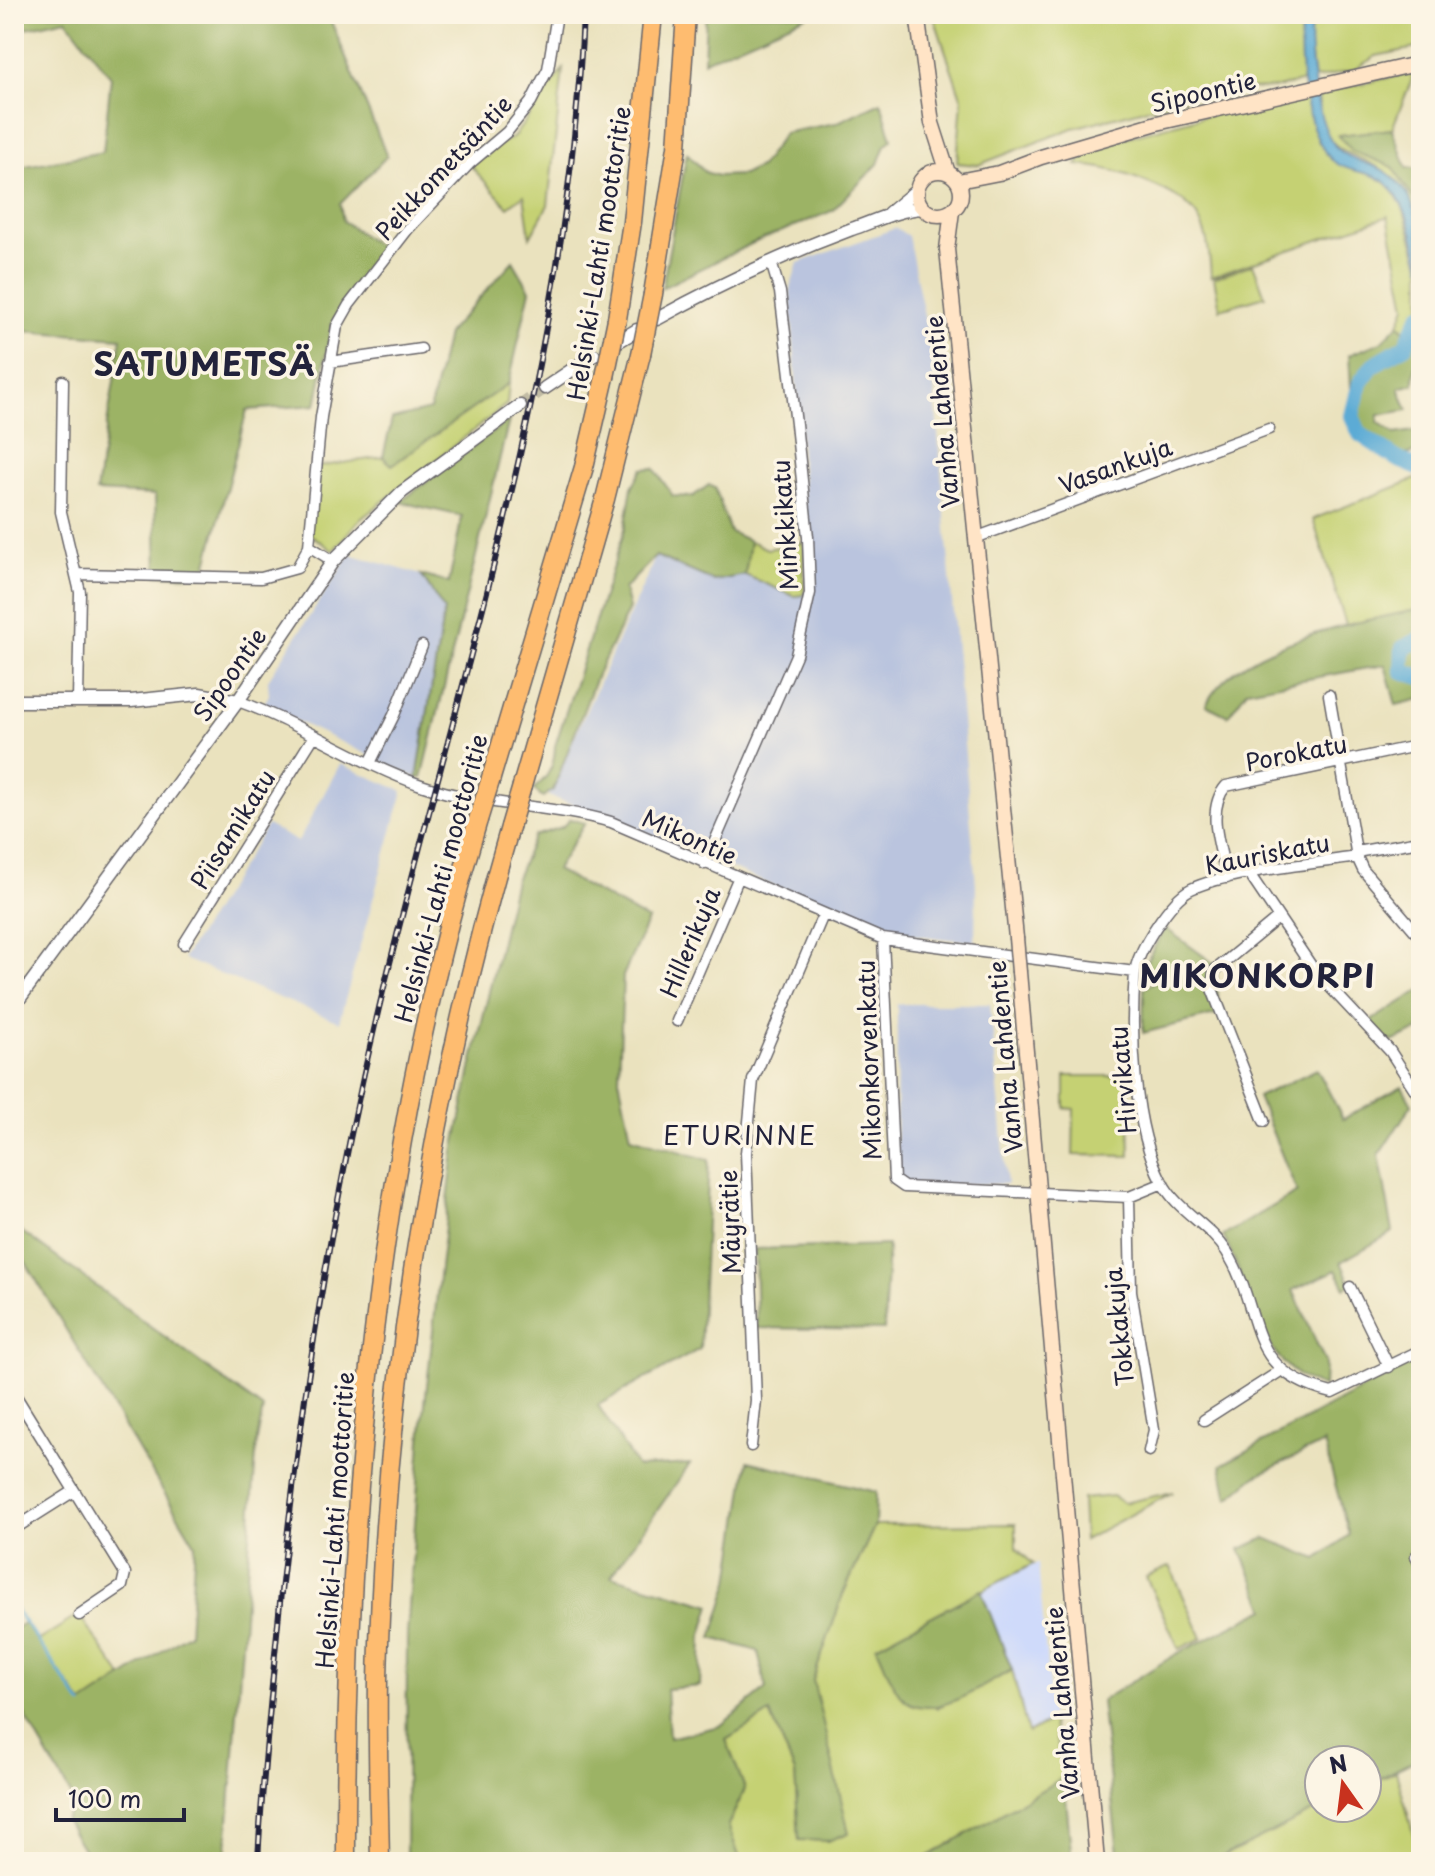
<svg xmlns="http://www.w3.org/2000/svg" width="1435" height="1876" font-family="'Playpen Sans',sans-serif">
<rect width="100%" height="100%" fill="#fcf5e5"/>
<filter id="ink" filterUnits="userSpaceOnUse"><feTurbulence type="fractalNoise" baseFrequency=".0125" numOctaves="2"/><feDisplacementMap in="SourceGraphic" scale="16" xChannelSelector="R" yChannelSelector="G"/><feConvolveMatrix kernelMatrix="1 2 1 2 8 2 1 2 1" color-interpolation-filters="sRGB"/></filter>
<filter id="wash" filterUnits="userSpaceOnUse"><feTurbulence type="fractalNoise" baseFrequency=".006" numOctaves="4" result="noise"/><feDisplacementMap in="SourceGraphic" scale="32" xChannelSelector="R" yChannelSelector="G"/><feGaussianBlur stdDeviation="1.8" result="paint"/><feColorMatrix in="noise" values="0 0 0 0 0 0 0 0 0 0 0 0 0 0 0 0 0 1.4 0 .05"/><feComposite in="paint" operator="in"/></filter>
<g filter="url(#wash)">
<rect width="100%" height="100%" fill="#eae2be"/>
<path fill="#cfdafa" d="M1038 1563 1052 1720 1028 1733 1012 1670 981 1590Z"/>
<path fill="#bac4de" d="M896 228 908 236 931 351 976 885 975 942 880 931 620 821 548 796 656 556 714 581 745 575 793 596 810 593 790 288 798 263Z
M350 554 421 575 444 610 417 778 263 705 269 695 268 680Z
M340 764 403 791 339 1022 183 959 267 825 298 842Z
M897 1004H990L1007 1184H905L896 1176Z"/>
<path fill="#c5d173" stroke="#747a57" stroke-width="2" d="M933 14H1304L1300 28 1304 81 1277 88 1217 90 1073 128 978 165 957 163 962 100Z
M1312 14H1421V47L1376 56 1354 70 1314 79 1309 41Z
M563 69 548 205 530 237 524 195 508 207 469 164 490 147 513 138Z
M1411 73 1412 79 1392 129 1339 135C1360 161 1374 150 1393 167 1410 182 1421 207 1421 229 1416 211 1406 187 1390 175 1350 145 1321 161 1318 93Z
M1284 95 1285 102 1307 96 1319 143 1352 170 1370 173 1389 185 1402 205 1421 268V305L1408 334 1399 324 1406 306 1388 216 1211 277C1208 218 1197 202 1143 181 1121 172 1101 166 1077 165L1090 147Z
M1253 264 1265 296 1220 309 1214 278Z
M509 383 507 404 357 522 333 551 310 534 316 467 383 457 392 465Z
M1421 477V609L1346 625 1313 519Z
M750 541 767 549 804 543V595L794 596 745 575Z
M1065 1076H1128L1130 1156 1073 1155 1074 1109 1065 1108Z
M1173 1492 1084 1540 1082 1499 1113 1496 1124 1503Z
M1016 1524V1548L1033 1564 877 1646 937 1708 1012 1670 1028 1733 1052 1720 1064 1777 919 1862H741L728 1825 745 1789 726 1740 770 1713 795 1772 799 1840 813 1680 844 1592 875 1525Z
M1170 1566 1202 1638 1179 1649 1146 1577Z
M79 1615 123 1678 82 1705 37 1641Z
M1396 1771 1421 1862H1212L1321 1808H1367V1785Z"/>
<path fill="#9cb365" stroke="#5f6a50" stroke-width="2" d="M14 14H328L387 156 340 204 343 221 385 251 347 297 332 324 316 405 247 410 204 576 157 575 155 495 96 492 121 338 22 331 14 321V168L103 152 111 77 66 19 14 31Z
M706 14H811L704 61Z
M881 102 892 139 885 145 878 164 832 211 753 243 662 288 687 153 705 172 718 176 743 175 761 166 784 133 836 123Z
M1392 129 1407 168H1421V210L1393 167 1352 151 1338 135Z
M513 261 530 290 509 383 392 465 383 457 392 419 430 410 447 334Z
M1399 324 1408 334C1401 352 1388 352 1374 362 1361 372 1356 388 1352 403L1349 355 1381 342Z
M1421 327C1421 348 1414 363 1414 384L1399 388 1408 410 1379 415 1378 422 1395 434 1421 430V451L1398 457C1387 450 1370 443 1362 433 1347 416 1359 378 1375 366 1394 352 1411 350 1421 327Z
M509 420 422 778H417L444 610 421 575 449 583 462 516 400 502Z
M654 468 673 496 692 497 709 485 715 488 730 532 750 541 745 575 714 581 656 556 624 589 629 609 597 675 553 790 543 797 533 789C548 779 555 764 555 746L625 529 632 487 642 469Z
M1421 609V636L1400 647V672L1421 680V699L1396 705 1385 665 1247 690 1228 716 1206 705C1234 643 1359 622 1421 609Z
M1421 641V675L1403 669 1405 649Z
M570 819 585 823 556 870 648 920 623 976 619 1078 631 1137 709 1160 700 1349 598 1405 637 1467 690 1464 611 1576 711 1605 702 1635 700 1686 666 1689 669 1738 720 1726 766 1689 758 1651 712 1638 730 1581 748 1461 876 1492 875 1525 844 1592 813 1680 849 1833 828 1841 799 1840 795 1772 770 1713 726 1740 745 1789 728 1825 741 1862H406L407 1635 421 1440 439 1276 454 1151 471 1069 515 880 534 836 562 827Z
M1165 928 1216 965 1219 1014 1143 1033 1144 988 1154 982 1153 976 1147 973 1146 962Z
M1421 990V1029L1389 1043 1369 1022Z
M1317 1069 1343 1119 1402 1086 1412 1104 1379 1155 1393 1232 1341 1262 1351 1285 1345 1288 1336 1270 1293 1290 1325 1362 1324 1387C1257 1369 1253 1290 1223 1236L1297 1192 1258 1097Z
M14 1226 263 1409 257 1440 226 1862H91L65 1820 75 1802 14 1697V1629L24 1623 83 1704 189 1633 195 1544 14 1243Z
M888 1245 884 1330 757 1328 755 1249Z
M1421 1357V1757L1367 1785V1760H1319L1321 1808 1212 1862H1119L1101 1701 1176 1654 1266 1609 1240 1549 1266 1538 1317 1559 1349 1535 1324 1443 1257 1475 1228 1499 1221 1465Z
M981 1590 1012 1670C985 1684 927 1727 901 1696 890 1683 884 1661 876 1646Z
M1064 1777 1072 1862H919Z"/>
<path fill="#5babd5" stroke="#3e6688" stroke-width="2" d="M1304 14H1312C1306 43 1316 129 1338 149 1350 160 1369 163 1383 170 1418 190 1421 231 1421 268 1415 240 1409 210 1391 188 1377 170 1354 175 1336 163 1305 144 1294 45 1304 14Z"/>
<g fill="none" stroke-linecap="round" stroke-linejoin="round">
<path stroke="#5babd5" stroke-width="3" d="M14 1607 82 1705"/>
<path stroke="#5babd5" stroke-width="16" d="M1421 314 1405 346 1373 365 1360 383 1352 416 1360 434 1397 459 1421 469
M1421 639 1403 648 1402 671 1421 677"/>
</g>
</g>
<g filter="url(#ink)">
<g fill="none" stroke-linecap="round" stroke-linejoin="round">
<path stroke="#c2bca4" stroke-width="12" stroke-dasharray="12 6" stroke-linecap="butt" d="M520 406 545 388"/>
<g stroke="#686569" stroke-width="13">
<path id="minor" d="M330 362 421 349
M63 381 61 512 80 592 78 700
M975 538 1269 429
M333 561 309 546 321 417 337 326 349 305 408 229 469 164 507 132 531 102 548 69 557 14
M76 574 261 578 297 568 309 546
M1329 695 1357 857 1363 870 1416 932
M238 701C302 724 359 764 424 786 485 807 549 804 611 822L883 939 1135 972
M370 763 394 715 422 646
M1356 852 1414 842
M1357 857C1313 864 1229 871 1191 889 1171 899 1137 951 1135 973 1130 1034 1133 1127 1162 1182 1177 1211 1210 1225 1227 1252 1265 1314 1242 1371 1332 1393L1421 1350
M705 864 796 655 810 593 808 537 796 424 780 292 771 262
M1250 875 1314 970 1390 1051 1421 1099
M1227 878C1221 849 1205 810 1226 786L1421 745
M883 939 894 1180 904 1187 1129 1197 1163 1183
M184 944 314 736
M677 1021 738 879
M1264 1121 1212 989 1214 971 1278 918
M1129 1197 1131 1291 1154 1430 1149 1451
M1350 1287 1389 1367
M14 1393 125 1573 122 1586 79 1615
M1204 1420 1282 1370
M751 1446 756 1400 746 1153 753 1080 823 915
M14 1529 74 1491
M1416 1556 1421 1568
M14 1857 17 1862"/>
</g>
<g stroke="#686569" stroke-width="15">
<path id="tertiary" d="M889 213 917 190
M657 319C720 284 785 254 852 229 875 221 899 209 923 208
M617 342 637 330
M545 388 594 355
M14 701H131L199 694 238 701
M14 1006 238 701 333 561 402 492 520 406"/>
</g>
<g stroke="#686569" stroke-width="17">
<path id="secondary" d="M917 14 932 123 948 173
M917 193a22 22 0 1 1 44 0a22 22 0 1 1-44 0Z
M958 181 999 173 1041 157 1157 123 1421 63
M952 211 947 249 1016 938
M1019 972 1097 1862"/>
</g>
<g stroke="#686569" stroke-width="21">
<path id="motorway" d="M653 294 677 147 686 14
M617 319 632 222 653 14
M491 778 584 467 605 377
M522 786 605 499 641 354
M346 1862C345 1511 376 1158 478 820
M380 1862C379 1802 377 1741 378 1680 384 1393 430 1102 510 827"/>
</g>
<use href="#minor" stroke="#fff" stroke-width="10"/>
<use href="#tertiary" stroke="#fff" stroke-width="12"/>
<use href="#secondary" stroke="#ffe4c6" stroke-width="14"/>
<use href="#motorway" stroke="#febc70" stroke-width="18"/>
<g stroke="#22223b" stroke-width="6">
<path id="rail" d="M258 1862C261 1796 268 1730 274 1664 295 1432 331 1201 387 975 466 657 570 344 583 14"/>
</g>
<use href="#rail" stroke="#fcf5e5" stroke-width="3" stroke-dasharray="9" stroke-linecap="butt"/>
<g stroke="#686569" stroke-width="17" stroke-linecap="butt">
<path id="secondary-bridge" d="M1016 938 1019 972"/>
</g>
<g stroke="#686569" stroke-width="21" stroke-linecap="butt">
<path id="motorway-bridge" d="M641 354 653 294
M605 377 617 319
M478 820 491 778
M510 827 522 786"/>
</g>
<use href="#secondary-bridge" stroke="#ffe4c6" stroke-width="14"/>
<use href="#motorway-bridge" stroke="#febc70" stroke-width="18"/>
</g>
</g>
<g text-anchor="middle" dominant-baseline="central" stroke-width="7" stroke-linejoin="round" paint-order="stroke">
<g font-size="24" fill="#22223b" stroke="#fcf5e5">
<text transform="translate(1203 91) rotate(-13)">Sipoontie</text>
<text transform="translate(443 167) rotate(-47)">Peikkometsäntie</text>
<text transform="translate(598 253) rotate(-81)">Helsinki-Lahti moottoritie</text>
<text transform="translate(941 412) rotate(-95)">Vanha Lahdentie</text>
<text transform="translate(1115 465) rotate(-20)">Vasankuja</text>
<text transform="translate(784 525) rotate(-94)">Minkkikatu</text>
<text transform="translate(229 674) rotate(-55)">Sipoontie</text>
<text transform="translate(1296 752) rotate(-11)">Porokatu</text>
<text transform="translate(232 829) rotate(-58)">Piisamikatu</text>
<text transform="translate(690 836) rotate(24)">Mikontie</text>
<text transform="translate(1267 853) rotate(-11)">Kauriskatu</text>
<text transform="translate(440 878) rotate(-75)">Helsinki-Lahti moottoritie</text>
<text transform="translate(689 942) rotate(-67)">Hillerikuja</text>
<text transform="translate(1004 1057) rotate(-95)">Vanha Lahdentie</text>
<text transform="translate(868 1060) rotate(-92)">Mikonkorvenkatu</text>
<text transform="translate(1122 1080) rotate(-95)">Hirvikatu</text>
<text transform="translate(729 1222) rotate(-92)">Mäyrätie</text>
<text transform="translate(1118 1327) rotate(-96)">Tokkakuja</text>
<text transform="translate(334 1520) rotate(-86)">Helsinki-Lahti moottoritie</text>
<text transform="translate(1061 1703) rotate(-95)">Vanha Lahdentie</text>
</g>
<g font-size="26" letter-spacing="2" fill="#22223b" stroke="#fcf5e5">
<text x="740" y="1134">ETURINNE</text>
</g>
<g font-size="32" font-weight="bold" letter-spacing="2" fill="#22223b" stroke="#fcf5e5">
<text x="205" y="363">SATUMETSÄ</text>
<text x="1258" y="975">MIKONKORPI</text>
</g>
</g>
<rect width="1435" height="1876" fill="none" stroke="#fcf5e5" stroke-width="48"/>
<g transform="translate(1343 1784) rotate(346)"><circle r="38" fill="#fcf5e5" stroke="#a5a1a1" stroke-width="2"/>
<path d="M0-6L14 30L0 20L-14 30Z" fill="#c8321e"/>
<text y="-12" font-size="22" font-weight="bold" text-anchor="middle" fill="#22223b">N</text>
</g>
<path d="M56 1808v12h128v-12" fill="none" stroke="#22223b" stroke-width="4"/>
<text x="68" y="1808" font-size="24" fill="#22223b" stroke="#fcf5e5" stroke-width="6" paint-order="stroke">100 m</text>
</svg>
